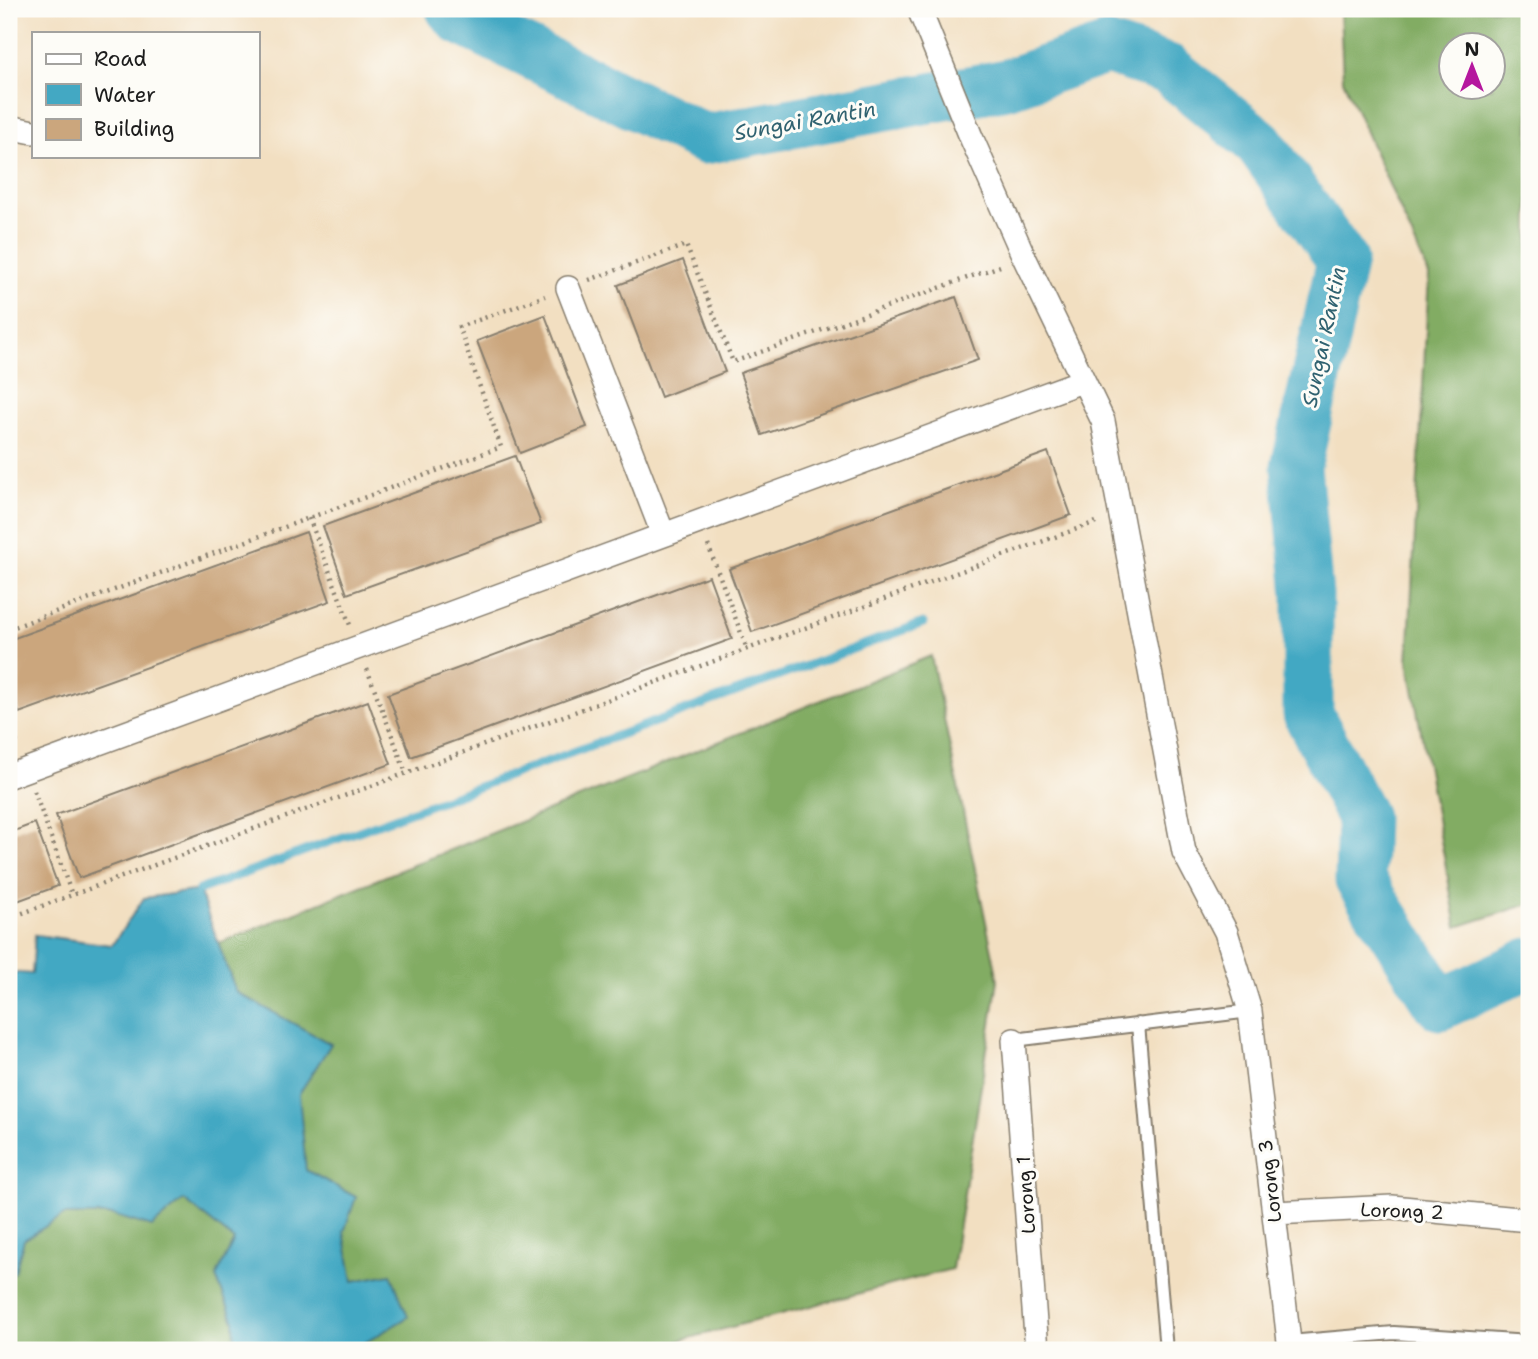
<svg xmlns="http://www.w3.org/2000/svg" width="1538" height="1359" font-family="'Shantell Sans',sans-serif">
<rect width="100%" height="100%" fill="#fdfcf7"/>
<filter id="ink" filterUnits="userSpaceOnUse"><feTurbulence type="fractalNoise" baseFrequency=".0143" numOctaves="2"/><feDisplacementMap in="SourceGraphic" scale="14" xChannelSelector="R" yChannelSelector="G"/><feConvolveMatrix kernelMatrix="1 2 1 2 8 2 1 2 1" color-interpolation-filters="sRGB"/></filter>
<filter id="wash" filterUnits="userSpaceOnUse"><feTurbulence type="fractalNoise" baseFrequency=".00686" numOctaves="4" result="noise"/><feDisplacementMap in="SourceGraphic" scale="28" xChannelSelector="R" yChannelSelector="G"/><feGaussianBlur stdDeviation="1.57" result="paint"/><feColorMatrix in="noise" values="0 0 0 0 0 0 0 0 0 0 0 0 0 0 0 0 0 1.4 0 .05"/><feComposite in="paint" operator="in"/></filter>
<g filter="url(#wash)">
<rect width="100%" height="100%" fill="#f2dfc1"/>
<path fill="#82ac64" stroke="#4f6440" stroke-width="2" fill-rule="evenodd" d="M1340 9H1529V904L1457 927 1408 662 1429 275 1343 80ZM1450 46H1492V88H1450Z
M931 656 998 980 952 1269 644 1350H9V1028Z"/>
<path fill="#43a8c3" stroke="#306270" stroke-width="2" d="M199 890 236 992 331 1044 299 1094 306 1170 356 1197 344 1232 353 1281 391 1274 408 1317 356 1348 281 1346 272 1350H235L234 1321 216 1277 234 1240 184 1200 152 1227 112 1215H64L24 1240 15 1272 9 1277V972L32 974 35 935 112 945 144 898Z"/>
<g fill="none" stroke-linecap="round" stroke-linejoin="round">
<path stroke="#43a8c3" stroke-width="9" d="M199 890 923 623"/>
<path stroke="#43a8c3" stroke-width="51" d="M451 9 461 20 705 139 1007 84 1107 49 1168 69 1259 143 1342 260 1296 467 1308 595V714L1362 817 1360 880 1440 1005 1529 963"/>
</g>
<g id="blocks">
<path fill="#cba67d" d="M683 260 725 372 661 397 618 285Z
M956 297 978 360 762 435 740 373Z
M545 315 587 427 520 453 477 341Z
M1048 452 1071 515 752 632 729 569Z
M515 456 541 524 347 594 323 526Z
M306 532 330 601 19 713 9 685V640Z
M709 576 732 639 411 757 388 694Z
M368 701 391 764 79 878 56 815Z
M35 823 58 886 9 904V833Z"/>
</g>
</g>
<g filter="url(#ink)">
<use href="#blocks" fill-opacity="0" stroke="#877e6e" stroke-width="2"/>
<g fill="none" stroke-linecap="round" stroke-linejoin="round">
<g stroke="#877e6e" stroke-width="16">
<path id="service" d="M1138 1024 1166 1350
M1014 1040 1250 1011
M1289 1342 1394 1333 1529 1342"/>
</g>
<g stroke="#877e6e" stroke-width="26">
<path id="minor" d="M919 9 971 137 1024 257 1103 421 1184 852 1226 932 1250 1011 1290 1350
M9 127 33 132
M568 288 663 534
M9 776 1082 381
M1014 1040 1037 1350
M1274 1213 1392 1207 1529 1220"/>
</g>
<path stroke="#877e6e" stroke-width="4.5" stroke-dasharray="2 5" stroke-linecap="butt" d="M589 280 686 245 733 362 1003 265
M309 518 350 625
M708 545 747 649
M9 629 501 447 459 327 545 296
M367 669 406 773
M9 721 18 746
M34 791 72 895
M9 918 1096 522"/>
<use href="#service" stroke="#fff" stroke-width="12"/>
<use href="#minor" stroke="#fff" stroke-width="23"/>
</g>
</g>
<g text-anchor="middle" dominant-baseline="central" stroke-width="6" stroke-linejoin="round" paint-order="stroke">
<g font-size="19" fill="#1c1c1c" stroke="#fdfcf7">
<text transform="translate(1270 1181) rotate(-97)">Lorong 3</text>
<text transform="translate(1026 1195) rotate(-94)">Lorong 1</text>
<text transform="translate(1402 1211) rotate(2)">Lorong 2</text>
</g>
<g font-size="21" font-style="italic" fill="#306270" stroke="#fdfcf7">
<text transform="translate(805 121) rotate(-10)">Sungai Rantin</text>
<text transform="translate(1324 337) rotate(-78)">Sungai Rantin</text>
</g>
</g>
<rect width="1538" height="1359" fill="none" stroke="#fdfcf7" stroke-width="35"/>
<rect x="32" y="32" width="228" height="126" fill="#fdfcf7" stroke="#a3a29f" stroke-width="2"/>
<rect x="46" y="54" width="35" height="10" fill="#ffffff" stroke="#a3a29f" stroke-width="2"/>
<text x="94" y="66" font-size="21" fill="#1c1c1c">Road</text>
<rect x="46" y="84" width="35" height="21" fill="#43a8c3" stroke="#a3a29f" stroke-width="2"/>
<text x="94" y="102" font-size="21" fill="#1c1c1c">Water</text>
<rect x="46" y="119" width="35" height="21" fill="#cba67d" stroke="#a3a29f" stroke-width="2"/>
<text x="94" y="136" font-size="21" fill="#1c1c1c">Building</text>
<g transform="translate(1472 66)"><circle r="33" fill="#fdfcf7" stroke="#a3a29f" stroke-width="2"/>
<path d="M0-5L12 26L0 18L-12 26Z" fill="#b5179e"/>
<text y="-10" font-size="19" font-weight="bold" text-anchor="middle" fill="#1c1c1c">N</text>
</g>
</svg>
